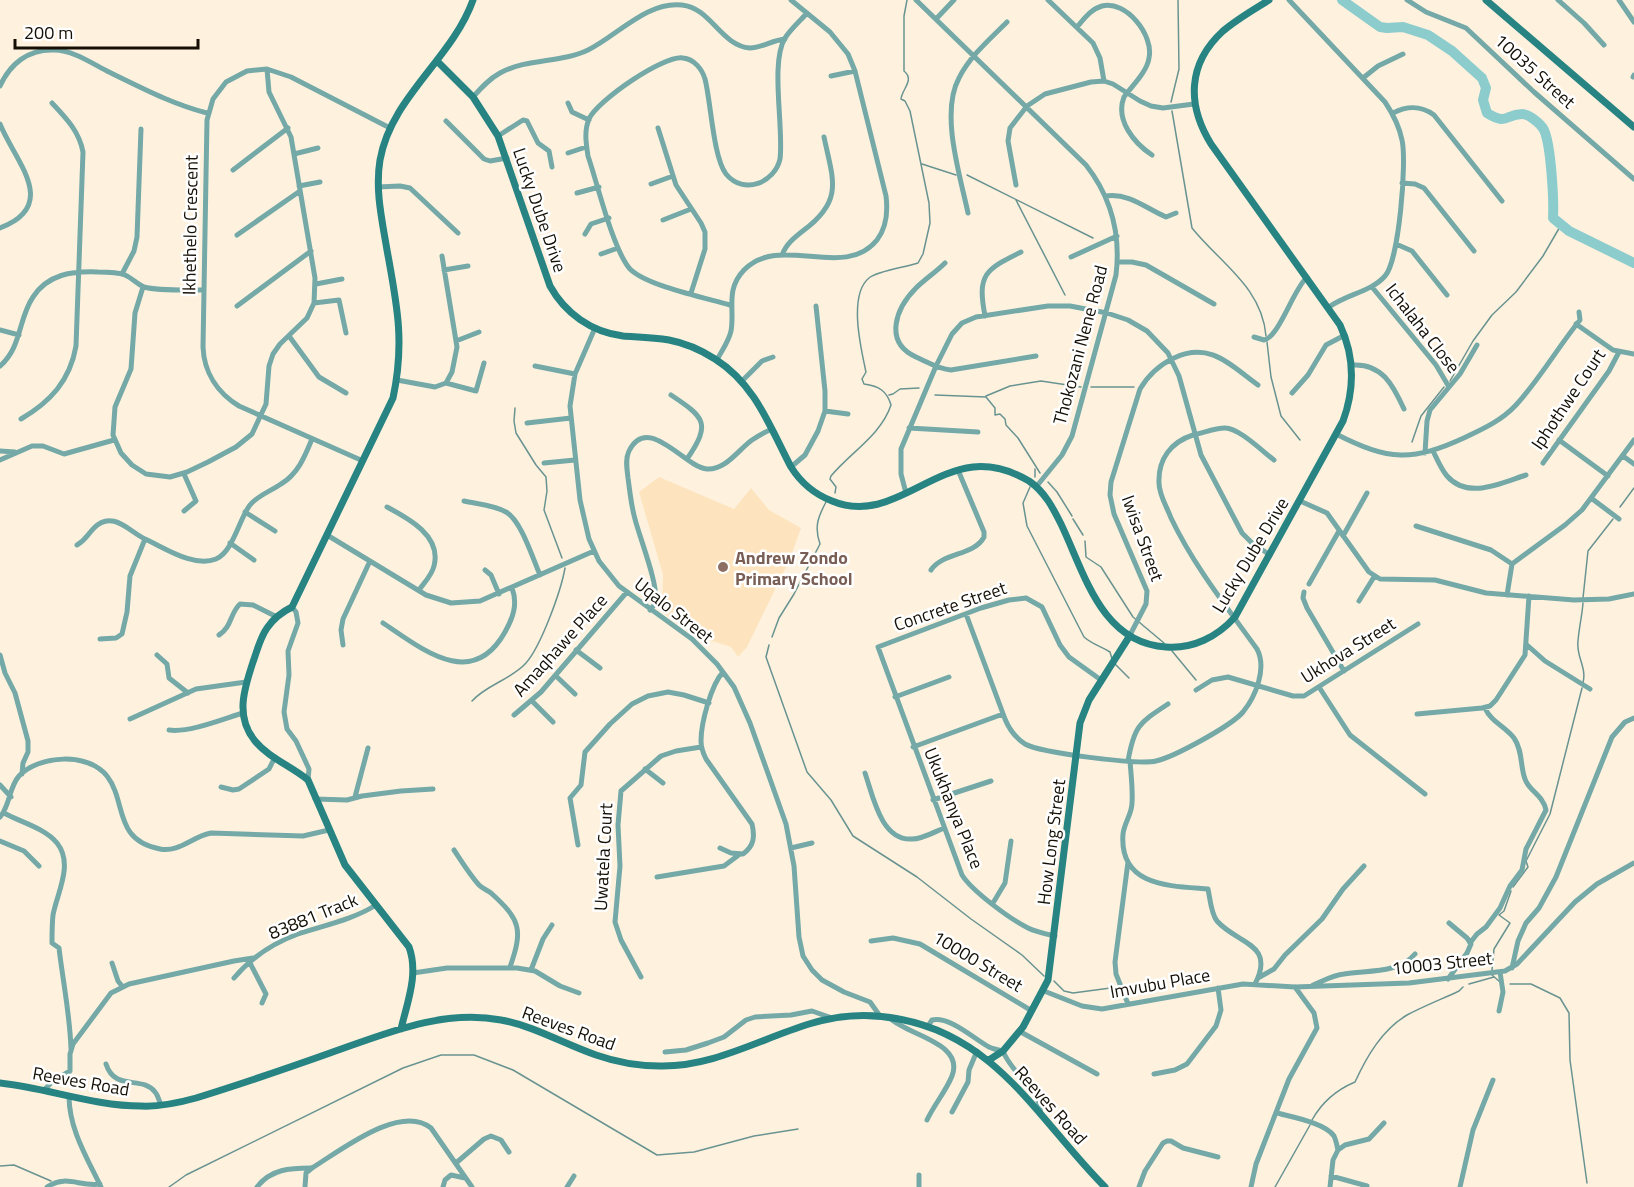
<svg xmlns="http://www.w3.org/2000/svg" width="1634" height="1187" font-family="'Titillium Web',sans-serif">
<rect width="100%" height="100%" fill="#fef2df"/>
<path fill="#fde4be" d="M659 477 734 509 751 488 769 510 801 528 790 559 747 647 738 657 731 647 709 640 662 612 663 575 639 492Z"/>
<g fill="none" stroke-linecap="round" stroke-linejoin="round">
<path stroke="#699391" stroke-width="1.5" d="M1171 102 1179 69 1178 0
M1172 111 1192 228C1220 263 1262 287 1266 336
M922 164 956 175
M967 175 1093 238
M1016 200 1065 295
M1267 342 1271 377 1281 416 1300 440
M1450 381 1473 341 1492 315 1516 292 1543 256 1561 225
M1091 387H1134
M889 395 893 394 900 389 919 388
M935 395 986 397 995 408V415L1000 414 1005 419 1006 425 1018 438 1040 473
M986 396 1010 386 1041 381 1081 387
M515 408 514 421 516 433 536 465 546 477 547 491 544 510 562 558
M1412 442 1421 416 1444 387
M1035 477V469
M1048 482 1057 492 1072 516
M1030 487 1023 503 1027 526 1084 637C1092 644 1100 646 1110 652L1112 659
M835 493 836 487 830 479 831 476C851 452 881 435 891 405 887 391 879 386 864 384L862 379 866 372C861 349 848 295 869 278 877 271 907 267 918 263L923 254 930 223 929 203 910 111 905 101 901 99C902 89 915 80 904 71V16L907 0
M1620 507 1634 488
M1073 519 1083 535
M1085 541 1086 557 1101 567 1133 617 1164 643
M1583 598 1588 551 1613 519
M1583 603C1582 616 1579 628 1578 641 1576 657 1587 667 1583 683
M772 637 779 618 794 594 820 544C814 527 818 517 826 502
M769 645 766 657 807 772 831 800 853 836 917 877 971 919 1022 955 1044 976
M1172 651 1196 680
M1115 664 1129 678
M472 701C486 685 512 679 526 663 541 646 561 591 565 568
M1513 887 1528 867 1526 861 1550 814 1582 688
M1492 970 1494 949 1510 923 1499 915 1504 911 1511 891
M1492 975 1500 982
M1054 981 1064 991 1073 993 1118 987
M1469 984 1494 977
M1510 984H1531L1560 998 1569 1013 1570 1060 1587 1183
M1312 1120C1322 1102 1336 1090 1355 1082 1367 1056 1382 1030 1407 1015 1424 1006 1442 999 1459 991L1463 987
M0 1166 14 1165 51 1181
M169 1187 186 1175 403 1068 441 1055H474L513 1070 657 1155 694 1152 754 1136 798 1129
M1275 1187 1310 1125"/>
<path stroke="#8dcccd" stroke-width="10" d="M1342 0 1380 27 1387 28 1403 27 1428 35 1452 51 1482 78 1486 88 1483 100 1487 113C1508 126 1505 114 1522 114 1529 114 1541 124 1544 130 1551 145 1554 200 1553 218L1569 231 1634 263"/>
<path stroke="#74a9a7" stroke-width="5" d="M916 0 1086 165C1111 197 1121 234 1116 275L1072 436 1062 455 1036 487
M1048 0 1093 43 1100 58 1104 81
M1289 0 1385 102C1393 114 1399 125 1402 140 1407 161 1399 261 1385 276 1371 292 1347 294 1329 307
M1407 0 1426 12 1466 28 1534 92 1634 179
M1558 0 1584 23 1604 45
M1619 0 1634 22
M936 19 954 0
M1077 27C1084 19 1091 9 1102 6 1126 0 1154 35 1149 58 1147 72 1132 86 1124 97 1115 120 1134 143 1152 155
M831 76 855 71
M1633 77 1634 75
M1363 78 1378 66 1403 54
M0 86C10 64 28 49 54 50 73 50 93 64 109 72 142 88 172 104 207 113
M473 97C481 88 489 79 500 73 527 58 561 63 588 50 618 35 647 1 682 5 711 8 721 46 750 48 761 48 773 40 785 39
M568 103 572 112 589 120
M1393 113C1407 106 1420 105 1434 115L1502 201
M446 121 484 159 490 161 507 158
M0 124C14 160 61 205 0 228
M658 128 676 185 701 223 705 232V249L691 293
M498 136 523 120 527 121 538 143 549 151 552 167
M568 153 586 147
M294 154 318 148
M233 170 288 128
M1402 183 1415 184 1424 188 1474 251
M651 184 673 176
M1016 185 1008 141 1010 128 1027 106 1045 94 1091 82 1104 81 1113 84 1140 101 1151 106 1163 108 1194 104
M299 186 320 182
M378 187 400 186 410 188 458 233
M577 193 599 187
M1106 196C1130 193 1145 208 1166 217L1176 213
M968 213C960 175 940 113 959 78 970 56 990 39 1007 22
M663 220 691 209
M585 234 591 224 609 218
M237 235 300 191
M1396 244 1412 251 1447 295
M601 254 618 248
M782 255C786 244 795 237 804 230 844 200 833 180 824 137
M1071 257 1117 236
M1118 262H1132L1146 265 1214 304
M945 263C936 272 925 279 916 288 896 308 883 342 916 357 927 362 939 369 951 370L1036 356
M444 270 468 266
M122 274 134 251 137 237 141 129
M316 284 342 279
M143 287 135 313 131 369 115 407 113 435 121 453 132 465 146 474 170 477 187 472 208 462 236 447 252 434 266 404 269 366 273 354 280 344 307 318 314 303 315 278 291 137 269 92 267 69
M1372 287 1436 365 1449 387
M314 303 339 300 346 333
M730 305C706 298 647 286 630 269 613 250 597 182 588 156 586 143 584 131 589 119 597 101 663 55 683 58 694 59 702 69 705 79 711 102 713 157 726 174 744 196 775 182 780 159 784 128 770 63 785 38 791 29 800 21 807 13
M237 306 311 251
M985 316C977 274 985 270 1021 252
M1576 324 1613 350 1634 354
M595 328 575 374 570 406 580 500 589 539 599 561 619 586 692 639 717 664 734 687 750 723 786 824 794 866 799 937 803 956 812 970 822 980 844 992 870 1002 880 1016
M0 330 19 335
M289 336 319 377 346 393
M1254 337 1264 340C1279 337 1293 290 1307 277
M456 341 479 332
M717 360C722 350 729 341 731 331 735 309 725 290 744 270 780 233 844 281 877 240 887 227 888 212 886 196L855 71 848 54 830 32 791 0
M1352 365C1382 363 1393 385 1404 409
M0 366C22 347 18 319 33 297 48 274 72 271 98 272 106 272 117 272 125 275 132 278 137 284 144 287 158 291 188 290 204 290
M535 366 575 374
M397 380 435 387 446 383 452 372 457 347 442 256
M742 381 762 361 773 357
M446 383 476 391 484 363
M1292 393 1308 375 1326 345 1345 335
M671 395C704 417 712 423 687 459
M825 411 848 414
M21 419C50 402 70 381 76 346L83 152C79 131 66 118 52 103
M527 423 571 418
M909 428 978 432
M1336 434C1389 461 1412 462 1466 437 1485 428 1502 420 1516 405 1540 379 1558 347 1580 320L1579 312
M1559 440 1608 476
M0 451 15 452
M1433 451C1437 459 1441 469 1447 476 1468 500 1501 483 1526 475
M1425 453 1427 421 1430 410 1460 374 1477 345
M1623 456 1634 464
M0 460 32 446H43L64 454 114 440
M363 461 239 406C218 393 204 373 203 347L207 120 213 99 226 82 247 71 267 69 291 77 390 128
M544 463 575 460
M1543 463 1609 371 1619 352
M791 467 805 455 818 431 825 411V391L816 306
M906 493 901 474V449L936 366 952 334 962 323 976 317 1048 306H1070L1107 313 1128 320 1147 331 1168 353 1179 376 1201 455 1242 533 1252 543 1270 555
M1591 498 1619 519
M464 501C477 504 494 505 506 512 521 520 533 559 540 575
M1300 501 1327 513 1369 572 1380 579 1435 580 1486 593 1574 600 1609 599 1634 594
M387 507C408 518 442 536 434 566 432 575 424 583 419 590
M184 511 196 501 184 474
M245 512 275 531
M1416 526 1491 550 1512 564
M327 535 426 595 451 603 480 601 594 551
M1343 536 1367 493
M230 543 254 560
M77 545C86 540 87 535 94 528 112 509 130 532 145 539
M485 570 491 575 499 594
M931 570C943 552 974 556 984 537V532L958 470
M1309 584 1339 531
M1304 592 1303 598 1307 608 1344 671
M1507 595 1512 564 1565 525 1582 510 1634 440
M1359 601 1374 577
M292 607 296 612 298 623 288 651 289 675 284 712 287 729 296 741 309 769 308 780
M650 610C651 609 655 604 655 603 660 588 639 536 635 519 631 505 630 492 628 478 627 469 625 459 629 451 648 413 684 467 707 469 726 470 738 450 752 440 758 436 765 432 772 429
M966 614 1005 719C1009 729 1016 738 1025 744 1041 753 1138 765 1156 761 1174 757 1231 726 1243 712 1256 696 1267 668 1257 649 1226 606 1194 566 1171 518 1167 507 1159 495 1159 483 1158 459 1171 442 1193 435 1203 433 1215 428 1225 428 1239 428 1262 451 1274 460
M383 623C422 649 472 691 505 632 513 618 518 604 512 588
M219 635C232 627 230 613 240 604L253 605 277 617
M1129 637 1146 604 1147 591 1114 514 1110 495 1111 482 1140 389C1149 374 1159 365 1174 358 1210 341 1230 365 1258 385
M100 639 116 638 122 634 127 612 130 576 145 539C165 548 194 568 216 559 233 552 239 519 250 505 258 495 271 491 281 484 298 474 305 456 312 439
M343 645 341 630 343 619 370 561
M1527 645 1545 661 1590 689
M576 650 600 668
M0 655 5 673 15 693 28 741V752L23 763 22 774
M157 655 167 664 169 678 188 693
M556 676 575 694
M1319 687 1350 735 1425 794
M1196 690 1212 680 1228 677 1293 696H1304L1418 624
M895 697 949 677
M532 701 553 722
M1417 714 1482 708 1490 706 1496 700 1525 655 1529 596
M514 715 541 692 626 593
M130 719 196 689 246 682
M169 730C189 733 223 719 243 713
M913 747 1003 714
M1128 761C1134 726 1139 723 1168 704
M1130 761C1131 775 1133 790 1132 803 1132 814 1124 823 1123 834 1119 887 1171 886 1208 889 1210 898 1211 914 1217 921 1237 944 1276 943 1255 984
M645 769 663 783
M865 773C873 796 881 841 912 839 923 839 934 832 944 828
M0 785 11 797
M221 787 233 790 239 789 269 769 275 757
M355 797 368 748
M315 799 347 800 362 796 401 791 433 789
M933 800 991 781
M4 813C20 822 45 828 57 843 74 864 57 893 53 915 52 924 52 934 52 943L59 948C63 982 70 1015 71 1049
M0 817C10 806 9 787 19 776 39 755 88 752 107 776 127 802 113 840 160 849 179 853 193 836 211 833L303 836 329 830
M0 841 24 851 39 866
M578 845 570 798 581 785 585 752 610 724 632 704 648 696 668 692 684 695 709 703
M720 848 731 853 743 854C754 846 755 837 752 824L706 759C703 753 701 747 701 741 701 723 711 685 723 672
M791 848 812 843
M454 850C462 862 470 875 479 885 483 889 487 890 491 893 521 920 523 930 510 967
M657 877 724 866 740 854
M993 903 1005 883 1011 841
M1055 936C1046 934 1036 932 1028 928 1010 919 972 891 962 875L878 647 981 608 1009 600 1026 598 1042 607 1060 645 1069 657 1101 680
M871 941 893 938 920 944 1032 1011
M1470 943 1477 934 1486 927 1500 908 1510 886 1522 870 1526 849 1546 810C1543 795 1529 791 1525 779 1520 766 1523 751 1514 738 1505 726 1491 722 1485 708
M249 961 266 994 262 1003
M112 963 118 981 122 986
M1512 968 1518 941 1526 923 1539 908 1556 877 1612 737 1625 722 1634 718
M531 970 543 939 552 925
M413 973 447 968H517L535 971 560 986 579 993
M641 977 621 940 615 922 620 866 618 825 621 791 661 756 676 751 701 747
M234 978C251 958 273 943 298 934 325 925 352 920 376 905
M1258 978 1274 969 1285 955 1322 919 1343 889 1364 866
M1448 979 1467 953 1471 944 1467 938 1449 923
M1313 985C1323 981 1333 975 1344 974 1367 970 1398 974 1415 954
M1044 991 1082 1006 1102 1009 1243 984 1295 987 1409 983 1505 971 1517 964 1575 902 1597 884 1634 863
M1128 1004 1116 974 1115 962 1128 862
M1499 1011 1503 992 1500 972
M890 1018C906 1035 965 1042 952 1076 946 1091 934 1105 927 1120
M928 1026 932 1020C950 1016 974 1039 989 1047 993 1049 998 1050 1003 1051 1010 1072 1044 1094 1040 1114
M1019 1031 1097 1074
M665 1052 686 1050 708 1043 724 1037 746 1020 755 1017 791 1015 812 1011 832 1018
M106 1064C115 1092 142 1075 155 1092 158 1095 159 1101 161 1105
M1154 1074 1175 1070 1187 1064 1216 1026 1221 1010 1218 988
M44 1090 53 1081 70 1071V1054L73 1044 111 993 129 984 234 961 253 958
M69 1096C69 1129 87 1158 101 1187
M952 1112 968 1082 969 1070 977 1051
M1277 1113C1292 1117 1325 1123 1334 1136 1336 1140 1337 1146 1338 1150
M456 1163 484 1139 491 1136 501 1140 509 1152
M919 1175V1187
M1331 1176 1367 1186
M47 1187C67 1174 79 1187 100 1184
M257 1187C271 1169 290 1168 311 1168
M305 1187 306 1173 312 1168C340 1151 400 1103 431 1128L472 1187
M443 1187 445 1180 451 1175 465 1178
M567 1187 574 1176
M1139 1187 1145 1171 1163 1143 1167 1141H1171L1183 1148 1218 1157
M1251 1187 1256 1164 1289 1079 1317 1028 1314 1013 1295 987
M1330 1187 1333 1160 1338 1150 1345 1145 1369 1139 1384 1123
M1460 1187 1473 1130 1493 1080"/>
<path stroke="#278482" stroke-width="7" d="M1486 0 1634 127
M438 62 473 97 498 136 550 286C565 313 591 332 623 336 638 337 653 337 669 340 685 343 701 350 715 359 755 384 770 427 791 467 801 483 814 494 832 501 885 523 923 473 973 467 993 465 1012 471 1029 481 1045 492 1053 508 1061 524 1085 574 1101 643 1166 647 1193 649 1217 637 1235 617L1343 421C1355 388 1355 357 1340 325L1211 144C1187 105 1187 64 1223 31 1237 19 1253 10 1269 0
M401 1029C407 1003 419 974 409 947L345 865 308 780C291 766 269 758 255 741 235 717 244 689 253 662 257 651 260 638 267 628 273 619 282 612 292 607L393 398C405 342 397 305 387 250 382 220 375 190 380 160 391 97 452 59 473 0
M989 1060 1003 1051 1023 1027 1048 980 1080 723 1089 700 1129 637
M0 1083C47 1088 94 1106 141 1106 160 1107 178 1103 196 1098 241 1084 285 1069 330 1053 385 1034 441 1009 501 1020 534 1026 564 1044 596 1055 616 1062 638 1066 660 1066 713 1067 760 1039 809 1024 838 1015 870 1013 899 1019 998 1037 1040 1122 1105 1187"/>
</g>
<circle fill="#8d6e63" stroke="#fff" stroke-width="2" cx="723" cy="567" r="6"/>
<g text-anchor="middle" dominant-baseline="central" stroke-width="5" stroke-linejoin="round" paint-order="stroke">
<g font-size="18" fill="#150f05" stroke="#fff">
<text transform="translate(1535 71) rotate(42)">10035 Street</text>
<text transform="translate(540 210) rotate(71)">Lucky Dube Drive</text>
<text transform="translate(190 225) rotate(-89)">Ikhethelo Crescent</text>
<text transform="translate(1423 328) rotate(52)">Ichalaha Close</text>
<text transform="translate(1080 345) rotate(-75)">Thokozani Nene Road</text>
<text transform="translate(1568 399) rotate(-56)">Iphothwe Court</text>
<text transform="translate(1143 538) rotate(70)">Iwisa Street</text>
<text transform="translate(1250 555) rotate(-59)">Lucky Dube Drive</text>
<text transform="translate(950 606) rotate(-19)">Concrete Street</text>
<text transform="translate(674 610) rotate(38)">Uqalo Street</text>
<text transform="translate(560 645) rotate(-48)">Amaqhawe Place</text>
<text transform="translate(1348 650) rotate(-32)">Ukhova Street</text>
<text transform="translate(954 808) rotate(68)">Ukukhanya Place</text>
<text transform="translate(1051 842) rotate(-83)">How Long Street</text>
<text transform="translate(603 857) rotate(-87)">Uwatela Court</text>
<text transform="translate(313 916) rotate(-22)">83881 Track</text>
<text transform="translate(978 961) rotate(31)">10000 Street</text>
<text transform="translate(1442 963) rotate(-6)">10003 Street</text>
<text transform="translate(1160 983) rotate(-10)">Imvubu Place</text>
<text transform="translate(569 1028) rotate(20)">Reeves Road</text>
<text transform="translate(81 1081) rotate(10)">Reeves Road</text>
<text transform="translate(1051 1105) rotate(48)">Reeves Road</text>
</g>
<g font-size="18" font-weight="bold" fill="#785e54" stroke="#fff" text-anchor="start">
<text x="735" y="557">Andrew Zondo<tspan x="735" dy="21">Primary School</tspan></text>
</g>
</g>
<path d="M15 39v9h183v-9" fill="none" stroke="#150f05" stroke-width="3"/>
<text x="24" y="39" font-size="18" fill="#150f05" stroke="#ffffff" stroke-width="4.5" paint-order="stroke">200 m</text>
</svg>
